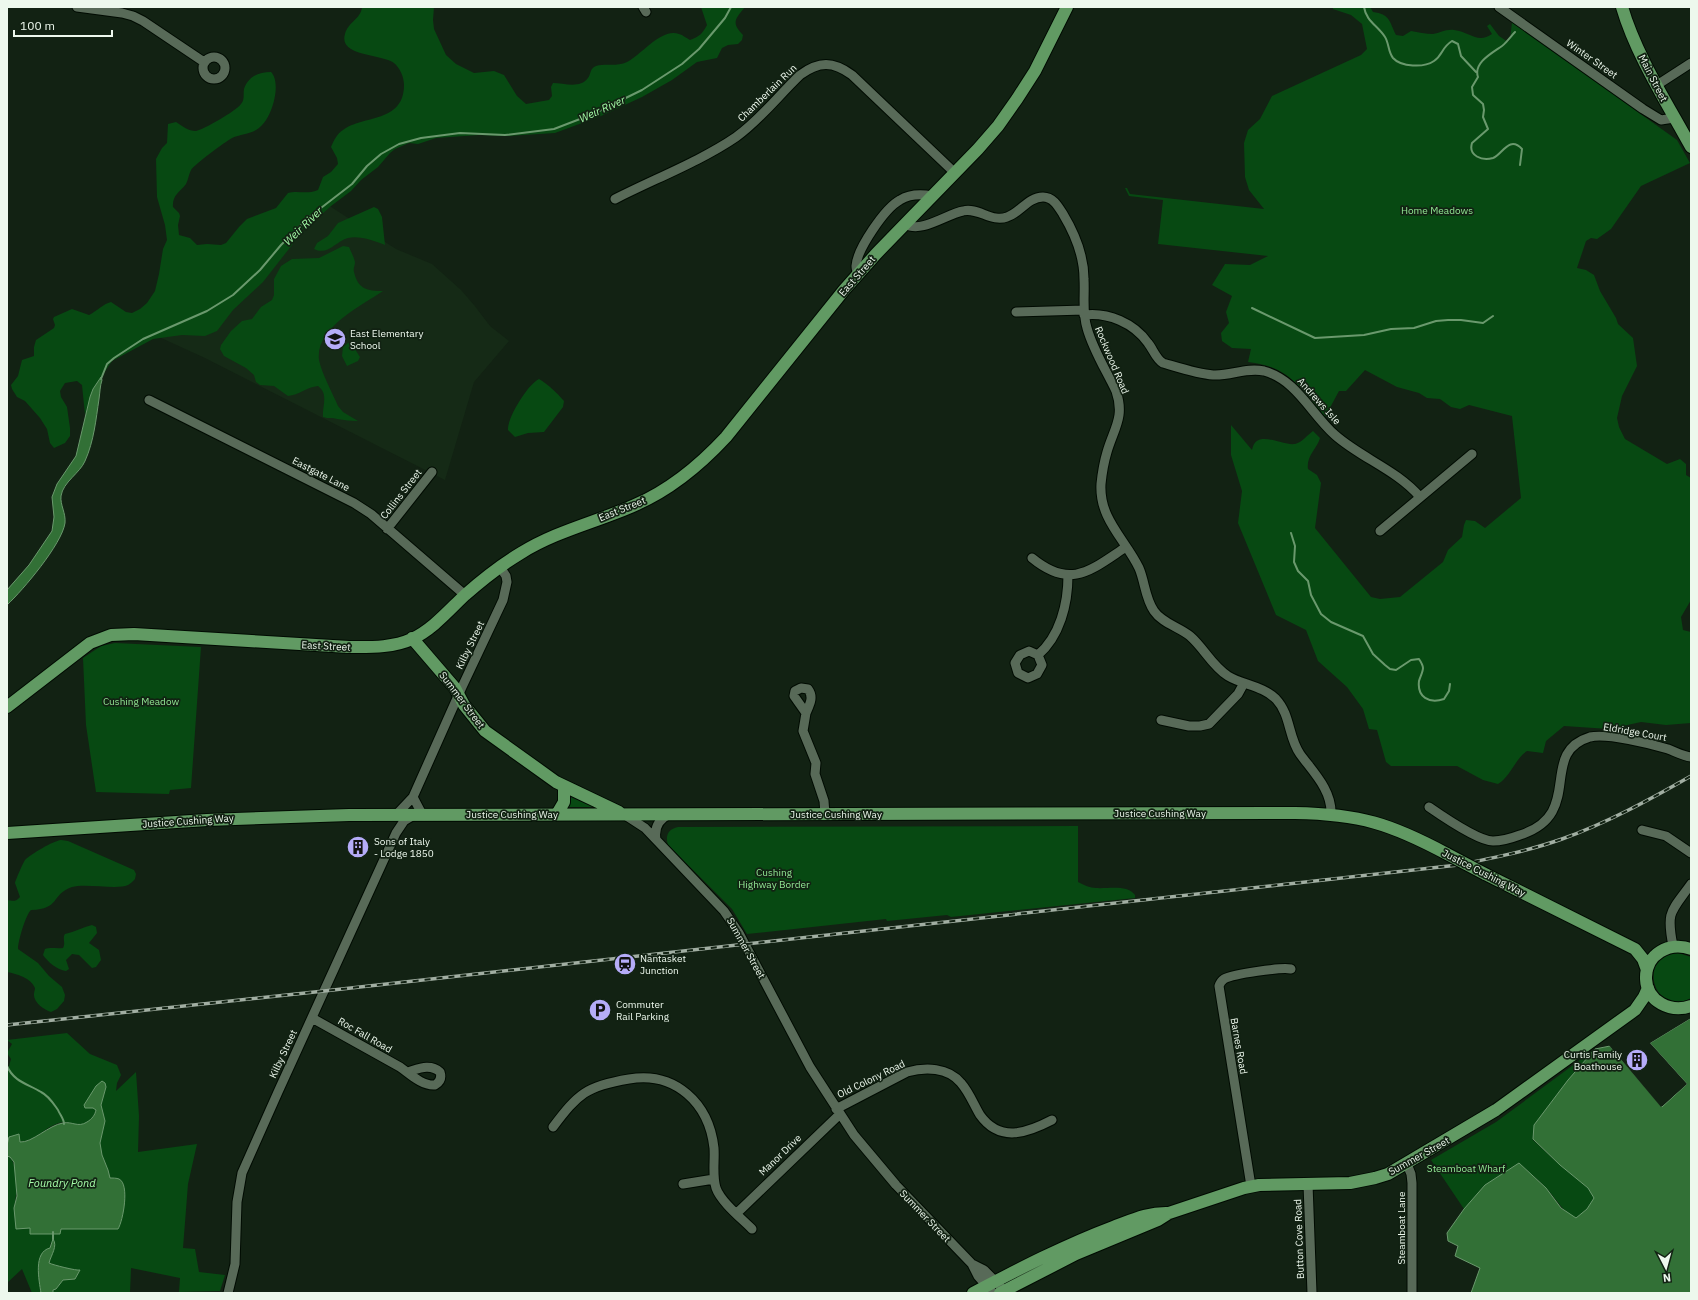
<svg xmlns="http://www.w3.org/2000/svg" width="1698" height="1300" font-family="'IBM Plex Sans',sans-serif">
<rect width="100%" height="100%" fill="#122213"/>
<path fill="#152a16" d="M322 201 396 249 432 264 461 290 474 305 490 326 509 341 474 382 445 480 205 358 159 337 299 233Z"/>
<path fill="#074912" d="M362 7H434L433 20 434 29 446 55 456 64 474 73 494 71 504 75 517 96 526 104 549 100 552 96 551 87 553 83C564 83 580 89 588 78 591 74 590 68 596 66 606 63 617 67 627 62 641 55 662 27 679 34 683 35 686 38 690 40 699 37 703 33 707 25L701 7H745C735 19 731 23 743 35L742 40 738 44 728 45 722 48 717 58 697 62 672 80 642 97 601 116 555 133 508 136 479 135 436 138 418 144 409 143 395 149 390 153 378 167 361 180 351 191 331 206 320 216 306 224 292 245 263 282 233 310 217 331 205 336 182 335 153 339 112 361 93 389 85 415 82 385 77 381 65 383 60 391 61 397 67 407 70 428V436L65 443 54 448 50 443 47 429 40 418 25 401 17 397 12 389 11 385 18 376 22 360 34 356V347L36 340 54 328 55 325 53 319 54 317 72 309 89 315C97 311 103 304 111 302L126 312 132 313 140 309 147 303 155 291 159 274 163 249 167 240 165 225 157 197 156 159 162 148 167 143 168 124 176 122C182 126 188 131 196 131 203 130 236 111 241 104 245 99 243 95 244 89 248 77 258 72 271 72 282 83 272 118 260 127 253 134 241 134 232 138 225 142 195 164 191 170 189 174 188 180 186 184 180 192 172 195 173 207L179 213 180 216 178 225 179 235 190 238 197 245 207 244 221 245 226 243 239 227 247 219 276 208 288 193C299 190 305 195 318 190L323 177 331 172 338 164 337 158 331 147C334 140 337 134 343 130 363 115 404 123 404 85 404 77 400 68 394 63 383 54 338 57 345 34 348 22 361 19 362 7Z
M1333 7H1370L1373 12C1390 14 1389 21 1396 35L1403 36 1411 31C1418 32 1426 34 1433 34 1440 33 1446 29 1454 30 1470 32 1478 44 1492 34L1487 26 1490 24 1499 36 1508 42 1510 40 1512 22 1677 140 1690 163 1641 186 1611 229 1597 239 1591 238 1586 241 1577 268 1586 270 1594 275 1600 291 1616 318 1618 324 1633 338 1637 366 1622 396 1617 418 1619 427 1625 439 1667 464 1680 459 1686 464V475L1691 478V600L1681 617 1683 630 1691 632V723L1666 725 1641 722 1609 729 1564 726 1546 741 1543 753 1527 751C1515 759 1511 776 1498 784L1483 780 1457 766H1391L1386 762 1377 730 1369 729 1363 709 1347 687 1318 661 1306 630 1276 615 1238 523 1242 491 1231 455V425L1252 450C1256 428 1281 446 1295 444 1303 442 1307 435 1313 431L1320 438C1317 449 1306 456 1308 469L1317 475 1321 483 1315 528 1371 597 1380 599 1400 597 1443 562 1448 550 1462 537 1464 525 1466 520 1475 521 1485 528 1521 498 1512 416 1469 405 1460 409 1451 407 1440 399 1427 398 1419 393 1397 387 1365 370 1346 391H1339L1325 417C1299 388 1291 367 1248 362L1251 349 1232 348 1222 341 1221 333 1229 323 1226 312 1232 296 1212 285 1225 264 1250 265 1268 256 1158 244 1163 200 1129 196 1125 188H1127L1130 194 1264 209 1249 190 1245 177 1244 143 1248 130 1260 119 1272 96 1361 55 1367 49 1362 24 1351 15 1333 9Z
M374 207 378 209 382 217 385 245C376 241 358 235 348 238 336 241 328 256 314 249L317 243 328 236 338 223Z
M343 246 349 247C351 252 354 257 355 262 355 266 353 268 354 272 358 289 367 291 383 291 361 306 315 328 319 360 322 374 332 392 338 406L343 412 358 421C350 421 345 420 337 419 332 417 329 419 323 417 322 406 329 394 318 386 307 387 299 395 288 396L274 386 260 385 256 382 254 375 246 368 224 356 220 349 221 345 231 331 242 321 252 319 261 307 272 300 274 295V279L281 266 292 259 319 258Z
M348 343H351L360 357 358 361 347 366 342 356 343 347Z
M539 379C549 385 556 392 564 401L563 407 544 432 528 433 515 437 508 430C507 418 528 384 539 379Z
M115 643 201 647 191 788 170 790 169 794 96 792 86 725 83 658 101 646Z
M568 796 593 807H568Z
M1078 826V882C1084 885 1090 888 1096 888 1108 889 1127 884 1135 895V898L951 917 947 915 887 921 886 919 747 934 732 909 668 845C665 836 668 829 678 827Z
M61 840 68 841 134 870 136 874 135 879C133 881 130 884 128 885 117 890 86 883 72 887 50 895 61 909 31 910 26 914 18 941 18 949L38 963 49 976 62 987 65 995 64 1001 57 1009 51 1012C44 1010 33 1002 34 994 34 992 35 990 35 988 31 978 17 974 7 972V900C13 901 16 902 20 897L15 883C16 879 23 863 25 860 31 854 53 841 61 840Z
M92 925 96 927 97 933 89 943 99 950 101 960 96 967 92 968 79 955 72 954 66 960 69 969 66 971C57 970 48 962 43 955L45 949C51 947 56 949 63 948 66 943 62 938 65 934 75 932 83 927 92 925Z
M1678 953 1691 957V998C1655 1018 1635 957 1678 953Z
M67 1033 90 1054 117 1065 121 1075 117 1083 116 1091 136 1072 139 1116 138 1152 197 1144 188 1184 183 1248 195 1249 199 1272 225 1275 220 1291 179 1292 180 1278 131 1268 130 1293H53V1290L56 1289 63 1280 75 1279 80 1270C76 1271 53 1265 49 1263L51 1256V1241L50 1248 39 1261 41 1293H32L22 1269 7 1283V1156L10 1157C19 1168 17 1195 14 1208L30 1228 31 1234H59L61 1229H118L119 1179 110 1178 108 1170 102 1155 100 1143 105 1121 101 1105 106 1087 85 1108H93L96 1109C96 1117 87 1125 79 1125 74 1126 69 1122 64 1122 51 1123 42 1134 31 1139 23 1143 14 1141 7 1145V1073L11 1059 7 1053 12 1044 7 1040Z
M1595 1049 1568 1080 1534 1125 1533 1140 1560 1165 1588 1188 1594 1198 1587 1209 1576 1218C1561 1210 1558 1201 1547 1189 1539 1180 1528 1172 1519 1163L1485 1185 1464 1209 1431 1160 1496 1122Z"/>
<path fill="#327036" stroke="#6a996d" d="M101 377 102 380C100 386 100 392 99 399 96 419 94 441 85 461 80 473 63 482 61 496 60 505 66 513 65 523 62 544 23 590 7 605V590L29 565 52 531 54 517 52 497 57 484 76 456 90 397 93 389Z
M1691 1018V1293H1467H1471L1480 1268 1455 1256 1458 1246 1448 1241 1447 1233 1464 1209 1485 1185 1519 1163 1546 1188 1561 1208 1576 1218 1587 1209 1594 1198 1588 1188 1560 1165 1533 1139 1534 1125 1568 1080 1595 1049 1610 1046 1662 1107 1687 1084 1650 1043Z
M102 1081 105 1083 106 1087 101 1105 105 1121 100 1143 102 1155 108 1170 110 1178C112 1178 117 1178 119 1179 130 1184 123 1221 118 1229H61L60 1234H30V1228L16 1229 14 1208 17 1196 14 1162 10 1157 7 1156V1145L9 1137 19 1134 20 1142C32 1143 49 1125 63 1123 72 1121 78 1128 87 1122 92 1119 95 1115 96 1110L93 1108H85L84 1105 96 1086Z
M53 1239C58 1246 51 1255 49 1263 53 1265 77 1271 80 1270L75 1279 63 1280 56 1289 53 1290V1293H41C39 1280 33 1252 50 1248Z"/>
<path fill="#122213" d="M1691 1016V1018L1650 1043 1687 1084 1661 1107 1608 1044H1611L1662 1105 1685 1084 1648 1042Z"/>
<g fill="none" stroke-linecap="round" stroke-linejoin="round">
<path stroke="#6a996d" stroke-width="2" d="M1364 7C1366 21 1378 26 1385 37 1389 43 1388 52 1393 58 1401 67 1424 68 1434 61 1443 55 1441 48 1452 41L1458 44 1461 56 1476 72
M1515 32C1511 36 1507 42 1502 46 1492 53 1473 63 1478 77L1472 87 1473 95 1483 104 1484 110 1483 117 1488 129 1472 143C1468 156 1482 161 1493 158 1502 155 1509 135 1522 149L1520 165
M1252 308 1315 338 1364 335 1391 329 1414 328 1436 321 1448 320H1461L1483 323 1493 316
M101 379 107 364 114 358 143 339 207 311 233 295 260 270 281 245 308 218 352 184 367 166 381 154 399 144 421 138 460 133 505 135 554 129 593 114 642 90 682 64 699 49 725 18 731 7
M1291 533 1295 546 1294 562 1298 571 1308 581 1311 595 1321 614 1331 622 1363 636 1373 654 1385 665 1390 669 1396 670 1411 660 1419 659C1421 662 1423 665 1423 668 1423 672 1420 677 1419 681 1417 697 1429 704 1444 699L1449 691 1450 684
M7 1066C14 1082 28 1084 41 1092 49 1096 53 1103 58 1110 60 1115 64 1119 64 1124
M53 1239V1232"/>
<g stroke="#010b02" stroke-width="11">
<path id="minor" d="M77 7 122 13 133 16 143 21 204 62
M643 7 646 12
M1499 7 1643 109 1661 120 1674 118
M203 68a11 11 0 1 1 22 0a11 11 0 1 1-22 0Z
M1657 85 1691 63
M615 199C654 179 701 161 736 137 760 120 778 96 800 75 819 61 833 61 852 75L955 173
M906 224C920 234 947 214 963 211 978 207 992 223 1007 217 1020 213 1028 197 1043 197 1053 197 1058 206 1063 214 1075 234 1084 256 1084 279 1085 296 1082 312 1087 328 1093 350 1106 370 1116 391 1125 417 1114 428 1107 452 1104 462 1102 474 1101 484 1099 519 1125 539 1139 568 1145 582 1145 598 1154 611 1162 623 1179 627 1190 636 1204 648 1212 666 1228 676 1243 685 1263 686 1276 699 1291 715 1288 737 1300 754 1313 772 1332 790 1331 814
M858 275C857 272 856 269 856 266 857 249 885 208 900 200 910 194 921 194 932 196
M1016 312 1084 310
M1084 315C1108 312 1134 323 1148 343 1153 349 1156 359 1163 363 1177 367 1198 374 1213 375 1231 376 1246 367 1264 371 1297 380 1311 414 1335 435 1361 458 1397 470 1420 497
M149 400 354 503 371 514 465 595
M387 529 432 472
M1380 531 1472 454
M1032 558C1071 590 1091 570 1126 547
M1038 655 1042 665 1037 674 1028 678 1018 673 1015 663 1020 655 1029 651 1038 655C1060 636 1068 604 1068 575
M806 713C810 704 814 697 808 689L801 688 795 691 794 696 806 713 803 731 816 763 815 774 824 801 825 814
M1161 720 1189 726H1200L1209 724 1238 694 1244 683
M413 797 422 814
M1429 807C1442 816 1479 841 1493 841 1502 841 1512 838 1520 835 1586 814 1537 753 1590 737 1607 733 1651 744 1668 749 1676 752 1683 756 1691 757
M397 814 413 797 462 687 503 600 507 582 506 576 500 567
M625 815 645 828 724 911 739 933 810 1067 854 1135 896 1185 972 1264 978 1276 993 1293
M1642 830 1666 836 1691 853
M656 839C654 827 659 819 670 814
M1673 946C1666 911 1671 912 1691 884
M312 1018 400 1067C410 1074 422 1086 435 1085 440 1082 442 1078 440 1072 430 1063 418 1069 407 1072
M836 1109 907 1072C925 1067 948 1067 961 1083 969 1092 974 1105 980 1115 1000 1143 1027 1133 1052 1120
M553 1127C578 1094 586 1086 629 1079 675 1071 709 1103 714 1148 715 1161 712 1175 716 1188 721 1202 741 1218 752 1229
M1407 1164 1411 1174 1412 1183V1293
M683 1184 714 1179
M1308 1184 1312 1293
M1251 1186 1219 986C1220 983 1221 981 1224 979 1233 974 1281 967 1291 969
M737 1213 840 1114
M972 1264 984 1270 1000 1286
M228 1293 235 1264 237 1202 242 1173 278 1092 396 833 404 821 414 815"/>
</g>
<g stroke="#010b02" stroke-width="14">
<path id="major" d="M1622 7C1636 55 1667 103 1691 147
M412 638 455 688 464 705 485 731 556 782 619 812
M7 707 90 643 111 635 134 634 349 647C370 647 392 648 412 639 433 629 448 611 465 595 482 580 501 565 521 553 556 531 597 522 635 505 670 490 700 465 726 437L844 290 876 254 978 149 998 126 1017 99 1035 71 1067 7
M557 814 564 802V786
M7 833 207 820 349 815 1295 813C1360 814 1391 824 1447 854
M1485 874 1635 949 1643 959 1647 970
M1691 949C1670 941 1645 954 1646 979 1647 1002 1671 1013 1691 1006
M973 1293C1019 1269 1065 1245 1113 1227 1132 1220 1149 1212 1169 1213
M1000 1293 1076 1254 1158 1220 1169 1213 1244 1188 1259 1185 1350 1183 1375 1178 1388 1174 1496 1110 1635 1010 1644 997 1648 988"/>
</g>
<use href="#minor" stroke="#586a58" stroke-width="9"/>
<use href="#major" stroke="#619a63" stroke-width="12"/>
<g stroke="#a1aea2" stroke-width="3.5">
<path id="rail" d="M7 1025 324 991 1458 865C1493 858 1528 851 1562 839 1607 823 1649 800 1691 776"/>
</g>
<use href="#rail" stroke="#122213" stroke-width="2" stroke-dasharray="6" stroke-linecap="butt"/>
<g stroke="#010b02" stroke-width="14" stroke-linecap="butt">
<path id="major-bridge" d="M1447 854 1485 874"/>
</g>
<use href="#major-bridge" stroke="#619a63" stroke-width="12"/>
</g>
<defs>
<g id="school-disc" transform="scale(1.15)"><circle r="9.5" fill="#b5acf8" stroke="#122213"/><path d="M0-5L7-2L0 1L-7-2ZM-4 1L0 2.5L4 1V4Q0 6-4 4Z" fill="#111"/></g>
<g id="building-disc" transform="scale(1.15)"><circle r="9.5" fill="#b5acf8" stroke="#122213"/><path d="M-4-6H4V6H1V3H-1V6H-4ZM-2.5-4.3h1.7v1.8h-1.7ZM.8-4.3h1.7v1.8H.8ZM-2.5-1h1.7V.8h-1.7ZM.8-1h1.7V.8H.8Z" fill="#111"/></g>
<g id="station-disc" transform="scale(1.15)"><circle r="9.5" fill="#b5acf8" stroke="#122213"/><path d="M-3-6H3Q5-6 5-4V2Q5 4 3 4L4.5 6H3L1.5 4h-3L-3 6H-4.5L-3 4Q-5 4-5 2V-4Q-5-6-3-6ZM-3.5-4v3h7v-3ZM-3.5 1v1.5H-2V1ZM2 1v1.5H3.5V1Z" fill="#111"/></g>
<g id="parking-disc" transform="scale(1.15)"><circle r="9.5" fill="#b5acf8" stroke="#122213"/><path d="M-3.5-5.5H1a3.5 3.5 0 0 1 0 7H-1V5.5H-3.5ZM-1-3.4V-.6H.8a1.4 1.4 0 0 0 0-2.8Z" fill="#111"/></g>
</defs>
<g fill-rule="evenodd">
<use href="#school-disc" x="335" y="339"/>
<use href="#building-disc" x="358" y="847"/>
<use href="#station-disc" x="625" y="964"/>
<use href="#parking-disc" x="600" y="1010"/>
<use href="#building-disc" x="1637" y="1060"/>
</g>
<g text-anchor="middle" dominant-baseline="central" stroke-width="3.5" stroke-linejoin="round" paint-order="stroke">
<g font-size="10" fill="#edf8ed" stroke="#122213">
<text transform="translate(1592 59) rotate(35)">Winter Street</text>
<text transform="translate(1653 78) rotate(63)">Main Street</text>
<text transform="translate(767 93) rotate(-44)">Chamberlain Run</text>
<text transform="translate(857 276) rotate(-49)">East Street</text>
<text transform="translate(1112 360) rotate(67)">Rockwood Road</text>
<text transform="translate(1319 401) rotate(48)">Andrews Isle</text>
<text transform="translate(321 474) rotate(27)">Eastgate Lane</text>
<text transform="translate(401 494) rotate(-52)">Collins Street</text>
<text transform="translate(622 509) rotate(-22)">East Street</text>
<text transform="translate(470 645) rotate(-64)">Kilby Street</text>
<text transform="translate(326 646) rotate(3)">East Street</text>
<text transform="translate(462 700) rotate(53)">Summer Street</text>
<text transform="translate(1635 732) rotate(10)">Eldridge Court</text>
<text x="1160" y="813">Justice Cushing Way</text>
<text x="512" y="814">Justice Cushing Way</text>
<text x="836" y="814">Justice Cushing Way</text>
<text transform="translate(188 821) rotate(-4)">Justice Cushing Way</text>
<text transform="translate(1484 873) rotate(27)">Justice Cushing Way</text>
<text transform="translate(746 948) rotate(61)">Summer Street</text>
<text transform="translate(365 1035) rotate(30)">Roc Fall Road</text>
<text transform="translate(1239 1046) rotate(80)">Barnes Road</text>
<text transform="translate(283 1054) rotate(-65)">Kilby Street</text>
<text transform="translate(871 1079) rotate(-26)">Old Colony Road</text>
<text transform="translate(780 1155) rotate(-44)">Manor Drive</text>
<text transform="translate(1419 1156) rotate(-29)">Summer Street</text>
<text transform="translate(925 1216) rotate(46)">Summer Street</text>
<text transform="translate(1401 1228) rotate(-90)">Steamboat Lane</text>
<text transform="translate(1299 1239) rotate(-92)">Button Cove Road</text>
</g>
<g font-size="10" fill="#93e895" stroke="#122213">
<text x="1437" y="210">Home Meadows</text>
<text x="141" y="701">Cushing Meadow</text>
<text x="774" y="872">Cushing<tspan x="774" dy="12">Highway Border</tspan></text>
<text x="1466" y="1168">Steamboat Wharf</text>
</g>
<g font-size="10" fill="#edf8ed" stroke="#122213" text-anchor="start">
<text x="350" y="333">East Elementary<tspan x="350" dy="12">School</tspan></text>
<text x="374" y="841">Sons of Italy<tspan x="374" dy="12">- Lodge 1850</tspan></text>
<text x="640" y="958">Nantasket<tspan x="640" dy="12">Junction</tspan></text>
<text x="616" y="1004">Commuter<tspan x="616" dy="12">Rail Parking</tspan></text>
<text x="1622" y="1054" text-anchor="end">Curtis Family<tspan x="1622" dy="12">Boathouse</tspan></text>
</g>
<g font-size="11" font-style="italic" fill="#a6fda9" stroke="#122213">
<text transform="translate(602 109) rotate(-24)">Weir River</text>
<text transform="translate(303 226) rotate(-44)">Weir River</text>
<text x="62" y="1183">Foundry Pond</text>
</g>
</g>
<rect width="1698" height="1300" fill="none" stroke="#edf8ed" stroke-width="16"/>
<g transform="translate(1666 1268) rotate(174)" stroke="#122213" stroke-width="3" paint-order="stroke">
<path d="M0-3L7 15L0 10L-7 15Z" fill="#edf8ed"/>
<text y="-6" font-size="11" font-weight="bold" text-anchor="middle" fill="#edf8ed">N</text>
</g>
<path d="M14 30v6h98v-6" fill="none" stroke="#edf8ed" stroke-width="2"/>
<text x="20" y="30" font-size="12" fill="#edf8ed" stroke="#122213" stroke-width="3" paint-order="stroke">100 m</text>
</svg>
